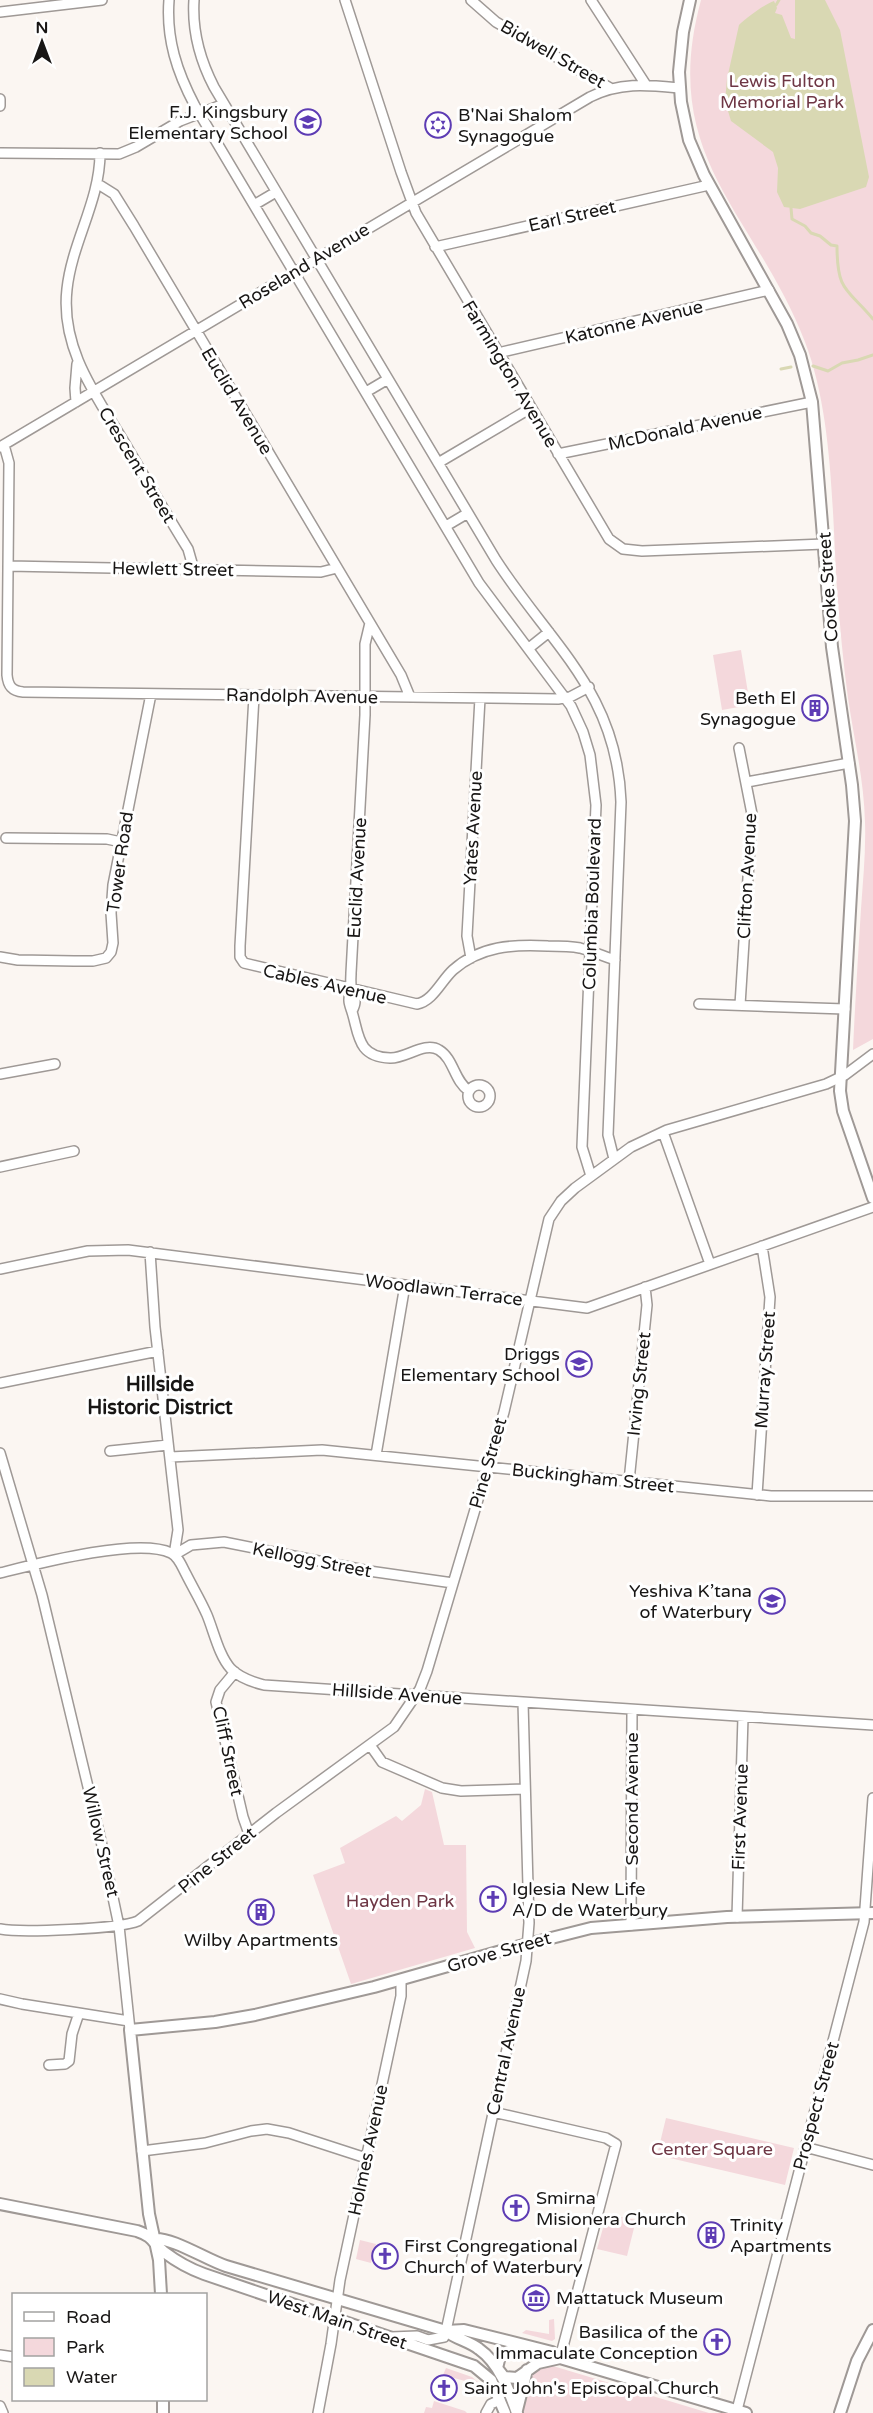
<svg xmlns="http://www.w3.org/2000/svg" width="873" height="2413" font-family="'Varela Round',sans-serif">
<rect width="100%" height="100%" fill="#fbf6f2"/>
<path fill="#f4d8dc" d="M701 0H873V1039L853 1050C855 1003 858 956 861 909 863 880 866 851 865 822 864 780 854 739 848 698 843 662 840 626 837 589 832 511 833 415 805 342 754 211 658 158 701 0Z
M741 650 750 705 722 710 713 655Z
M425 1789 432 1792 444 1845H466L467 1932 475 1948 351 1984 313 1875 345 1863 340 1848 396 1816 402 1821 421 1805Z
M666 2118 794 2148 785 2185 657 2155Z
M607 2214 636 2220 627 2256 597 2249Z
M360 2240 376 2244 371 2263 356 2259Z
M554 2319 555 2339 552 2341 522 2333 526 2330 549 2334V2320Z
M548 2365 553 2366 709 2413H522L523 2403 534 2372Z
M446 2368 472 2377 478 2382 476 2384 443 2375Z
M434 2401 465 2411 467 2413H424L426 2407 432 2408Z"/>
<path fill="#d9d8b3" d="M795 0H825L840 30 869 177 866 187 800 209 784 207 777 192 778 168 773 152 731 121 725 101 727 79 739 25C747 17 765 4 774 1L777 8 775 13 782 15 791 38 795 39Z"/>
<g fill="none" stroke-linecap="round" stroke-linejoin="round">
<path stroke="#d9d8b3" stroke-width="3" d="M776 5 779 0
M791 208 792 219 805 226 811 233 820 236 831 245 837 246C837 292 847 288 873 319
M813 366 828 371 842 363 858 360 873 355
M781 369 791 367"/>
<g stroke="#9f9996" stroke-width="12">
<path id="minor" d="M169 0C166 39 177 72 195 106L479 583 571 706 583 732 590 755 596 805 582 1147 591 1176
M194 0C192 31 200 60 214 87L496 560C551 645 617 692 621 802L608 1135 614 1159
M345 0 401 172 416 213 609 539 623 549 642 551 824 544
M471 0 496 22 610 88
M591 0 646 85
M0 12 102 0
M0 99V106
M0 153 119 154 136 147 180 121 224 104
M100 153C100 201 72 242 67 289 60 350 98 398 127 447 147 481 167 515 188 549L194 570
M98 184 114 194 134 226 401 675 410 697
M254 205 276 192
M435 247 709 185
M498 353 769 290
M366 392 388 379
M76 402 75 388 77 364
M4 445 9 463 7 675C8 686 12 691 23 692L558 699 570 697 589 687
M0 447 590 97C620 82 647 85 679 88
M558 454 812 402
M438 463 531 408
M446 526 468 513
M8 566 321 572 337 568
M529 648 549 632
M254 696 240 946V957L244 963 417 1004C433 1001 441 981 453 970 480 946 513 944 548 946 558 946 570 946 580 948 592 951 603 956 615 960
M739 748 752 814 740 1005
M747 782 849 763
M6 838 107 839 121 842
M0 957 18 960 74 961H93L106 958 111 952 113 943 111 913 113 885 151 694
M471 958 467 936 480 698
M352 990C347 999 349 1003 352 1012 359 1034 357 1057 390 1058 405 1059 425 1041 439 1050 454 1059 454 1081 469 1091
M699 1004 845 1009
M352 1011C357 1002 355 999 352 990 350 985 351 978 351 973L365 715V644L370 623
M0 1074 55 1064
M468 1096a11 11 0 1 1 22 0a11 11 0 1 1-22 0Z
M663 1132 710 1264
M0 1167 74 1151
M150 1252 155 1327 178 1530 174 1555
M0 1269 88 1251 128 1250 587 1308 873 1207
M0 1383 158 1351
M110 1451 168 1445
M0 1453 42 1595 101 1841 119 1926 130 2030
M376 1455 405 1285
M170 1457 322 1450 771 1496H873
M629 1481 647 1305 645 1287
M757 1495 770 1297 762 1246
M174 1555 191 1545 224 1542 369 1571 453 1583
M0 1573C36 1564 138 1537 171 1553 179 1557 182 1567 186 1574 193 1588 201 1601 207 1615 214 1632 219 1656 231 1669 240 1678 252 1682 264 1685L873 1725
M235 1672 220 1690 216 1702 243 1817 249 1834
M370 1745 382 1762 442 1788 461 1791 525 1789
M737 1917 743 1717
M631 1925 632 1710
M0 1929C20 1933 120 1929 138 1921L276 1813 394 1727 420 1689 427 1671 504 1412 549 1219 561 1201 575 1188 631 1147 667 1130 826 1084 845 1075 873 1054
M0 1999 22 2004 129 2021
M49 2065 65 2064 69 2061 72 2034 79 2013
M493 2112 606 2138 616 2144 560 2358
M805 2147 873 2165
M142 2151 205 2143 251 2131 267 2129 289 2133 366 2158
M391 2337 417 2336 428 2340 444 2337 446 2331 526 1961 529 1923 523 1702
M0 2355 14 2357
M0 2406 3 2413
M737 2410 864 1922 873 1798
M318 2413 331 2344 340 2280 401 1996V1980
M486 2413 491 2404 500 2400"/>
</g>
<g stroke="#9f9996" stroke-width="14">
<path id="major" d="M690 0 683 32 679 72 681 102 689 140 704 175 787 324 800 355 812 402 832 647 852 785 855 821 840 1091 843 1111 873 1198
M0 2204 137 2231C155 2237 152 2243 164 2252 176 2261 190 2269 204 2274L474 2366 491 2380 505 2413
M154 2239C172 2237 207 2260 226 2266L446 2331C456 2339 469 2341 479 2349 499 2363 509 2390 517 2413
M161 2294 159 2260 149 2214 130 2030 215 2022 255 2015 374 1987 508 1949 591 1928 727 1917 873 1913
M446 2331 464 2330 552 2352 560 2358 746 2413
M524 2347 508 2351 500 2356 497 2368 504 2377 517 2378 538 2363 560 2358
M163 2400V2413
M517 2410 527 2370
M840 2413 857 2361 873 2330"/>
</g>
<use href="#minor" stroke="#fff" stroke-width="9"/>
<use href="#major" stroke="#fff" stroke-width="10"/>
</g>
<defs>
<g id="school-ring" transform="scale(1.35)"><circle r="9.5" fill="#fff" stroke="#5d3cb4" stroke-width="1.5"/><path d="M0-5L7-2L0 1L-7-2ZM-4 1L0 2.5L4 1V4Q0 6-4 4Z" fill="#5d3cb4"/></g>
<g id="synagogue-ring" transform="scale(1.35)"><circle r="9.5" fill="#fff" stroke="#5d3cb4" stroke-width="1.5"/><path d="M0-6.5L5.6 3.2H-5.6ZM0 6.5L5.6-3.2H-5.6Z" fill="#5d3cb4"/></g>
<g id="building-ring" transform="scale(1.35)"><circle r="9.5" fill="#fff" stroke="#5d3cb4" stroke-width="1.5"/><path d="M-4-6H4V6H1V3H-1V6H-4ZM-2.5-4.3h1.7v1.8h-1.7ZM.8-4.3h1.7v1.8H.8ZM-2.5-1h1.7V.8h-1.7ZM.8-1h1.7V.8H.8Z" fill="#5d3cb4"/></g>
<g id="church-ring" transform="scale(1.35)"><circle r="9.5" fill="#fff" stroke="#5d3cb4" stroke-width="1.5"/><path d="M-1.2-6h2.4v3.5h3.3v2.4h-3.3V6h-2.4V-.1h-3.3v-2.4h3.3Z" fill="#5d3cb4"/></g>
<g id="museum-ring" transform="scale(1.35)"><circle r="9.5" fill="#fff" stroke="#5d3cb4" stroke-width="1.5"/><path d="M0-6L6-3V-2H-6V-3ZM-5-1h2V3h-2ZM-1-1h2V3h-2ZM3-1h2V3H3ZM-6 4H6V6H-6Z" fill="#5d3cb4"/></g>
</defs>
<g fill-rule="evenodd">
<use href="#school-ring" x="308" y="122"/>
<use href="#synagogue-ring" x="438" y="125"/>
<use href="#building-ring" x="815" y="708"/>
<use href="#school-ring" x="579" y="1364"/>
<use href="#school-ring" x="772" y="1601"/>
<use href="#church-ring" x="493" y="1899"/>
<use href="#building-ring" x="261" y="1912"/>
<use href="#church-ring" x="516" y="2208"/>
<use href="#building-ring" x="711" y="2235"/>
<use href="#church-ring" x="385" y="2256"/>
<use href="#museum-ring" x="536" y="2298"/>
<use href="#church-ring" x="717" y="2342"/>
<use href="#church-ring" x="444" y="2388"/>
</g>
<g text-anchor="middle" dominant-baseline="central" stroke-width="6" stroke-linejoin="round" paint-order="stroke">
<g font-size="18" fill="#181615" stroke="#fff">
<text transform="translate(553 54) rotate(30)">Bidwell Street</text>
<text transform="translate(572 216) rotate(-13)">Earl Street</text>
<text transform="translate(304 266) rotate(-31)">Roseland Avenue</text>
<text transform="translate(634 322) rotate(-13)">Katonne Avenue</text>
<text transform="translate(510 374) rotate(59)">Farmington Avenue</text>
<text transform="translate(237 401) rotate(59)">Euclid Avenue</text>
<text transform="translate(685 428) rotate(-12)">McDonald Avenue</text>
<text transform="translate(137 465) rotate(59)">Crescent Street</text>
<text transform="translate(173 569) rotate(1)">Hewlett Street</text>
<text transform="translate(828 587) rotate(-94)">Cooke Street</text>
<text transform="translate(302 696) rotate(1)">Randolph Avenue</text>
<text transform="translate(473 828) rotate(-87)">Yates Avenue</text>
<text transform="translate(120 862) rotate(-82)">Tower Road</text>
<text transform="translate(747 876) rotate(-87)">Clifton Avenue</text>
<text transform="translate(357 878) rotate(-87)">Euclid Avenue</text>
<text transform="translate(592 904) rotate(-88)">Columbia Boulevard</text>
<text transform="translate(325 984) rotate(13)">Cables Avenue</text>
<text transform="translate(444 1290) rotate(7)">Woodlawn Terrace</text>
<text transform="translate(765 1370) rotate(-86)">Murray Street</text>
<text transform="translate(639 1384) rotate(-84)">Irving Street</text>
<text transform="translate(488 1463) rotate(-74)">Pine Street</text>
<text transform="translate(593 1478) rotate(6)">Buckingham Street</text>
<text transform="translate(312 1560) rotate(11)">Kellogg Street</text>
<text transform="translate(397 1694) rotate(4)">Hillside Avenue</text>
<text transform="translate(228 1751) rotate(78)">Cliff Street</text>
<text transform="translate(632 1799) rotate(-90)">Second Avenue</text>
<text transform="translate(740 1817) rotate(-88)">First Avenue</text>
<text transform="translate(101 1842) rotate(77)">Willow Street</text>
<text transform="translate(217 1860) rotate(-39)">Pine Street</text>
<text transform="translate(499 1952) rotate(-16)">Grove Street</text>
<text transform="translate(506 2051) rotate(-78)">Central Avenue</text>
<text transform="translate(816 2106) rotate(-75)">Prospect Street</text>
<text transform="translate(368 2150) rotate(-78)">Holmes Avenue</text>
<text transform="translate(337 2320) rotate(19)">West Main Street</text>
</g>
<g font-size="18" fill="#6e3644" stroke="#fff">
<text x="782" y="81">Lewis Fulton<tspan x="782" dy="21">Memorial Park</tspan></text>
<text x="400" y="1901">Hayden Park</text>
<text x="712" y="2149">Center Square</text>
</g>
<g font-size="18" fill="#181615" stroke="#fff" text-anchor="start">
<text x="288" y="112" text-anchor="end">F.J. Kingsbury<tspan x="288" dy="21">Elementary School</tspan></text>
<text x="458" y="115">B'Nai Shalom<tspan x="458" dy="21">Synagogue</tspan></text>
<text x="796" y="698" text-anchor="end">Beth El<tspan x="796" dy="21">Synagogue</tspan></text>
<text x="560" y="1354" text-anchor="end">Driggs<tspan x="560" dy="21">Elementary School</tspan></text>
<text x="752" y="1591" text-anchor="end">Yeshiva K’tana<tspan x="752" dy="21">of Waterbury</tspan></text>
<text x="512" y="1889">Iglesia New Life<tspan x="512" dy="21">A/D de Waterbury</tspan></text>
<text x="261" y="1940" text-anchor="middle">Wilby Apartments</text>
<text x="536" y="2198">Smirna<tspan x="536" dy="21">Misionera Church</tspan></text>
<text x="730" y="2225">Trinity<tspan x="730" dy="21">Apartments</tspan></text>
<text x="404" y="2246">First Congregational<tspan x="404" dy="21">Church of Waterbury</tspan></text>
<text x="556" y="2298">Mattatuck Museum</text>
<text x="698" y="2332" text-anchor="end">Basilica of the<tspan x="698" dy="21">Immaculate Conception</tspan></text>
<text x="464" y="2388">Saint John's Episcopal Church</text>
</g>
<g font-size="20" font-weight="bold" fill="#181615" stroke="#fff">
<text x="160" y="1385">Hillside<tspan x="160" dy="23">Historic District</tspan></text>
</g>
</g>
<rect x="12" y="2293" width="195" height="108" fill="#ffffff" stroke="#a3a2a1" stroke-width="1.5"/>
<rect x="24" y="2312" width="30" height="9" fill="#ffffff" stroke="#a3a2a1" stroke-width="1.5"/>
<text x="66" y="2323" font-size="18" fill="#181615">Road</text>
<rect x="24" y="2338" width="30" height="18" fill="#f4d8dc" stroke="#a3a2a1" stroke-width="1.5"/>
<text x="66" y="2353" font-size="18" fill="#181615">Park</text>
<rect x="24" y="2368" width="30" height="18" fill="#d9d8b3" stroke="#a3a2a1" stroke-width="1.5"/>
<text x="66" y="2383" font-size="18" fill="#181615">Water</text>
<g transform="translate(42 42)" stroke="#ffffff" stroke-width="4.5" paint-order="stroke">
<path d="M0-4.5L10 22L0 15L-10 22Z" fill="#181615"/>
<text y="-9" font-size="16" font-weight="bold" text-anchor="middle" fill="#181615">N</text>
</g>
</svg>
